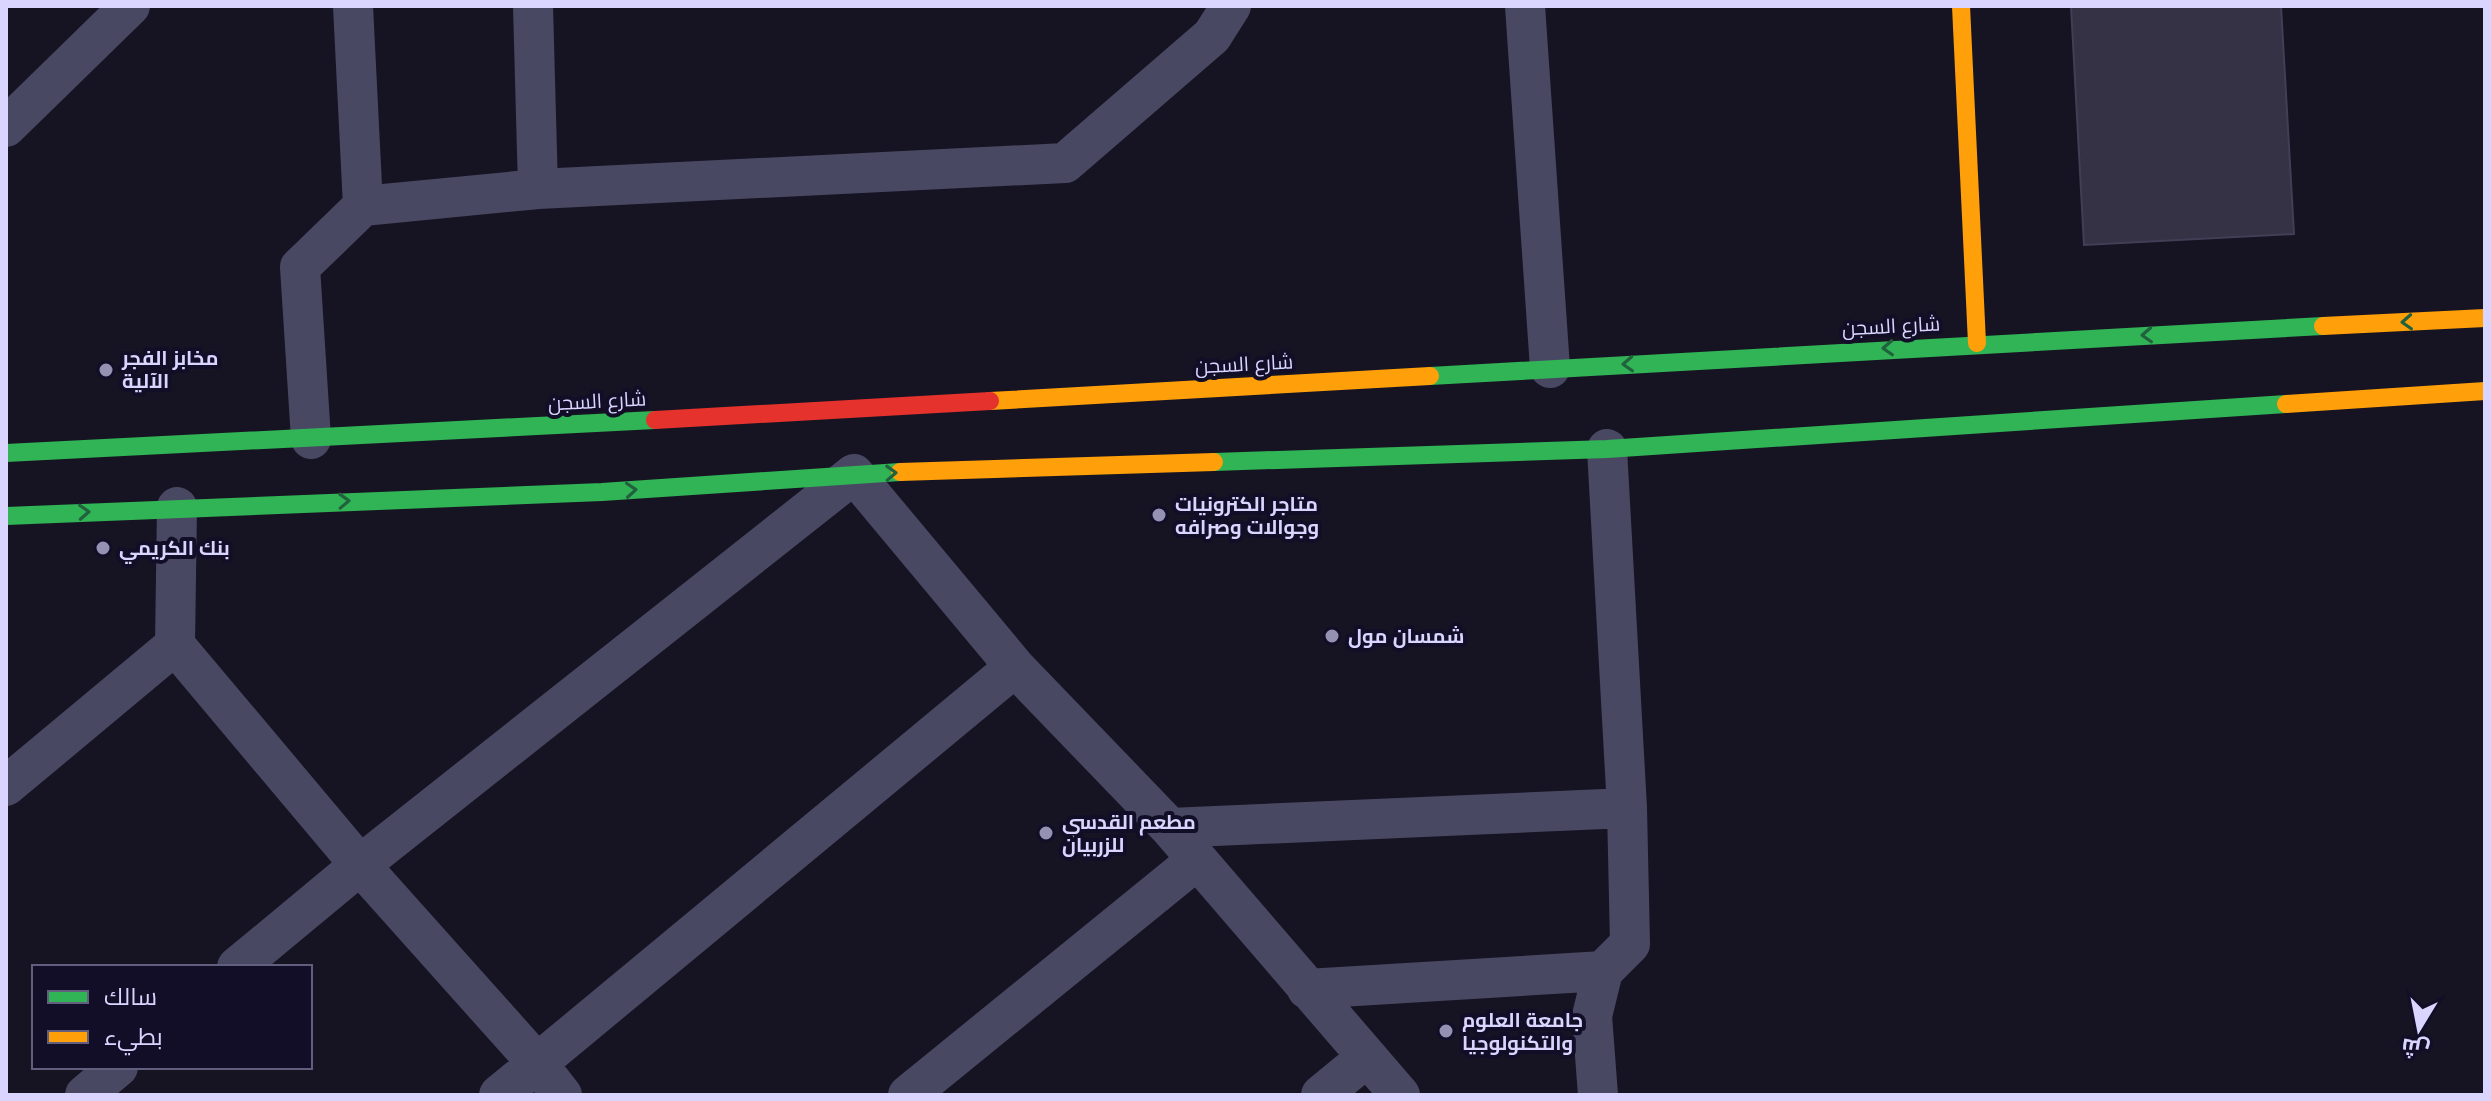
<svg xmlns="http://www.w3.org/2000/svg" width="2491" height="1101" font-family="'PT Sans',Cairo,sans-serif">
<rect width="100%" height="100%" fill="#161422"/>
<path fill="#343244" stroke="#433e56" stroke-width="2" d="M2071 6H2281L2294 234 2084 245Z"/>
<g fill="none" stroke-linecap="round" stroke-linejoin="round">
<path stroke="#494863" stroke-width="40" d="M353 6 363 206
M533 6 538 189
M1525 6 1550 368
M6 127 130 6
M311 439 300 267 363 206 538 189 1065 163 1212 36 1231 6
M177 507 175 645 360 865 537 1063 562 1095
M6 786 175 645
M1170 828 1627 808
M237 967 360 865 854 474 1015 667 1170 828 1400 1095
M1307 989 1603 971
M85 1095 118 1067
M499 1095 1015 667
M908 1095 1197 860
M1321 1095 1366 1058
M1598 1095 1592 1016 1603 971 1630 944 1627 808 1607 449"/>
<path stroke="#30b455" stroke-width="18" d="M1430 376 2323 326
M6 453 655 420
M1214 462 1607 449 2286 404
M6 516 602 492 900 472"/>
<path stroke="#ff9f0a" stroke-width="18" d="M1961 6 1977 343
M2323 326 2485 318
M990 401 1430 376
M2286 404 2485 391
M900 472 1214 462"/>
<path stroke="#e5322d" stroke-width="18" d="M655 420 990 401"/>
</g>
<defs><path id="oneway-chevron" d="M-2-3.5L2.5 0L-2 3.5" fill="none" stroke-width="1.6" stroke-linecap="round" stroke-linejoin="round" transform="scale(2)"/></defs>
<g stroke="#21613e">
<use href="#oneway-chevron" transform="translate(2407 322) rotate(177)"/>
<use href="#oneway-chevron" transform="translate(2147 335) rotate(177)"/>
<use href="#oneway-chevron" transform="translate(1888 348) rotate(177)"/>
<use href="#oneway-chevron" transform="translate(1628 364) rotate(177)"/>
<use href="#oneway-chevron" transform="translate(891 473) rotate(-2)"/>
<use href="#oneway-chevron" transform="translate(631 490) rotate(-4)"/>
<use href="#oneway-chevron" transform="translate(344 501) rotate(-2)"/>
<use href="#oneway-chevron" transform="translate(84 512) rotate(-3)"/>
</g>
<g fill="#9591b2" stroke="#120e28" stroke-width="3">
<circle cx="106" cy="370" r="8"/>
<circle cx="1159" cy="515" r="8"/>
<circle cx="103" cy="548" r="8"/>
<circle cx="1332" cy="636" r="8"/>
<circle cx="1046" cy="833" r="8"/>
<circle cx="1446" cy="1031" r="8"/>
</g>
<g text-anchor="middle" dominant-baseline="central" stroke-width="8" stroke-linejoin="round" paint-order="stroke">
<g font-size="20" fill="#d9d5ff" stroke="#120e28">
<text transform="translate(1891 326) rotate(-3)">شارع السجن</text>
<text transform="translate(1244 364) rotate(-3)">شارع السجن</text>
<text transform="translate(597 401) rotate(-3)">شارع السجن</text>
</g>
<g font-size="20" font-weight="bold" fill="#d9d5ff" stroke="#120e28" text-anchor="start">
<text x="122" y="358">مخابز الفجر<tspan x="122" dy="23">الآلية</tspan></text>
<text x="1175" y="504">متاجر الكترونيات<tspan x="1175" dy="23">وجوالات وصرافه</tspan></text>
<text x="119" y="548">بنك الكريمي</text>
<text x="1348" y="636">شمسان مول</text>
<text x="1062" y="822">مطعم القدسي<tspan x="1062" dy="23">للزربيان</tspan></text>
<text x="1462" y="1020">جامعة العلوم<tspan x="1462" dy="23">والتكنولوجيا</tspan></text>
</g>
</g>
<rect width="2491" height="1101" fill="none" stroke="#d9d5ff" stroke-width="16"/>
<rect x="32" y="965" width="280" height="104" fill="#120e28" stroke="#625e7e" stroke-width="2"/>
<rect x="48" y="991" width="40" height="12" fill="#30b455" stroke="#625e7e" stroke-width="2"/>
<text x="104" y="1005" font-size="24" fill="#d9d5ff">سالك</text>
<rect x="48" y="1031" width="40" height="12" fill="#ff9f0a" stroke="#625e7e" stroke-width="2"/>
<text x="104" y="1045" font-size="24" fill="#d9d5ff">بطيء</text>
<g transform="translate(2419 1029) rotate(190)" stroke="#120e28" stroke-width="6" paint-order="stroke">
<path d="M0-6L14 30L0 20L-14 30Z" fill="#d9d5ff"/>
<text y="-12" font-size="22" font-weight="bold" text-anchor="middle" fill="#d9d5ff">ش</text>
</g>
</svg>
